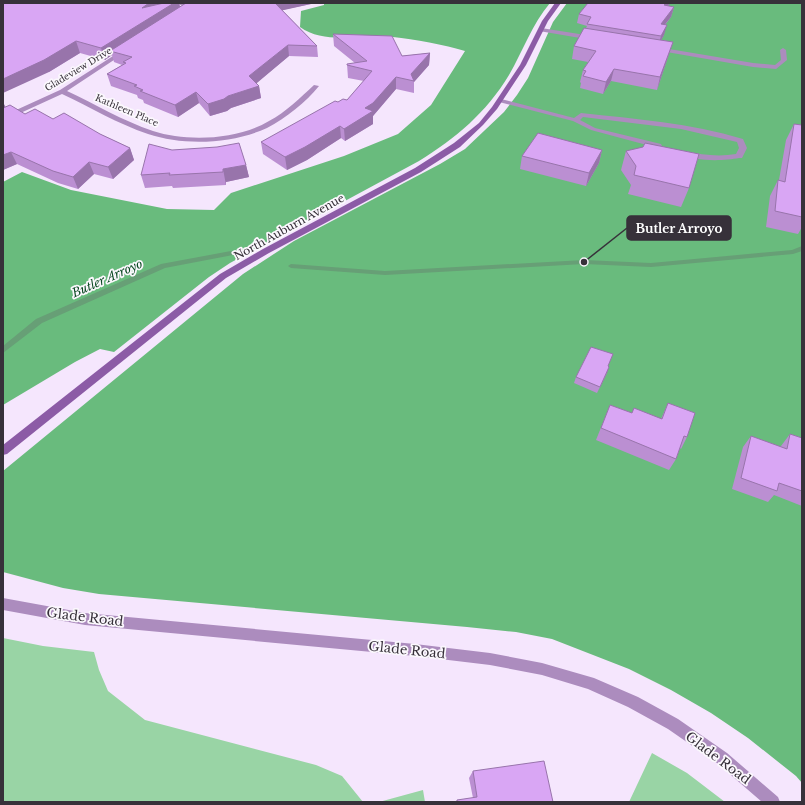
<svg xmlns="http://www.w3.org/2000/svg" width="805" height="805" font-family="'Libre Baskerville',serif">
<rect width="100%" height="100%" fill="#f5e6fd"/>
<path fill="#99d4a5" d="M3 638 43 646 94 652 99 670 108 691 145 720 316 765 342 776 363 802H3Z
M652 753 687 773 725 802H629Z
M423 790 425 802H379Z"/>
<path fill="#69bb7d" d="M324 3H550C532 24 523 51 509 75 486 113 456 138 419 161L230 263 209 277 114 352 100 349 75 362 3 405V182L22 172 71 190 167 209 214 210 231 193 344 156 398 134 431 105 465 51C445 45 414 39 393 37 364 33 326 46 300 27L301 11 324 5Z
M567 3H802V783L796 776 748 738 711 713 671 690 629 669 552 639 516 632 467 627 99 594 63 588 3 572V471L243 274 294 241 440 164 465 149 504 112 517 95 528 78 553 22Z"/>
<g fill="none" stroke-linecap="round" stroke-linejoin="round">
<path fill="#679f76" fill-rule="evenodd" d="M802 246V251L793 254 651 267 584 264 385 275 291 268 288 266 291 264 385 271 584 260 651 263 792 250Z
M231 251 234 253 233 255 165 268 42 323 3 353V346L36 319 161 264Z"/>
<path fill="#ac8cbe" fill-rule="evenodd" d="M174 3H184L197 7 194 9Z
M541 28 592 36 595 38 592 40 539 31 538 30Z
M657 47 753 63 775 65 781 60 780 50 783 48 786 50 787 60 776 69 753 67 655 50 654 49Z
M124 49 126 50V52L67 91C95 104 123 121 153 131 187 142 237 140 269 121 286 112 300 98 314 85L319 86C306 102 286 118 267 128 232 144 184 146 148 134 118 124 90 107 62 94L3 121V116L60 90Z
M501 99 574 118 581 113C636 119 690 123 743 139L747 148 742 158H739C724 161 693 162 681 153L685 151C702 155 719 157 736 154L739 148 737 142 681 129 583 117 580 120 595 128 661 144 662 146 658 148 591 130 573 121 499 102V100Z"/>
<path fill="#ac8cbe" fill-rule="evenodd" d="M3 598 85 613 415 644 490 653 542 663 594 678 638 697 678 719 727 753 778 797 780 802H762L717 763 668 729 628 707 588 689 542 675 490 665 415 656 85 625 3 610Z"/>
<path fill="#8c5ba6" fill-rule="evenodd" d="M555 3H561L548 21 526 65 497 109 483 125 460 147 421 172 269 253 226 278 7 454 3 455V445L220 274 263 249 415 168 454 143 479 123 492 107 520 65 542 21Z"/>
</g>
<path fill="#bb8fd2" d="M3 3H179L180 7 311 4 282 10 317 46 318 57 289 56 256 83 259 86 261 98 231 108 227 111 210 116 199 103 178 117 144 103 143 100 138 98 137 95 111 86 107 74 122 65 114 62 112 55 105 60 80 53 49 72Z
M588 3H670L668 6 674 7 671 17 665 25 664 35 661 40 673 42 657 90 611 81 603 94 580 88 581 83 580 82 583 70 588 62 572 59 574 46 586 28 587 26 577 23 579 14Z
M333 34 402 56 430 53 429 65 414 82V93L396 89 373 116V124L345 141 341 138 307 160 287 170 263 154 261 142 338 102 347 100 364 81 348 78 347 64 355 63 334 46Z
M3 102 5 107 25 114 53 119 100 134 130 148 134 160 113 179 94 174 78 189 58 183 17 164 3 170Z
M794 124 802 125V227L798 234 766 227 770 196 778 180H779L786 140Z
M172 150 246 165 249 177 226 182V185L173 188 172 186 145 188 141 175Z
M602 150 599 163 586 186 520 169 522 156Z
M626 151 689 188 681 207 628 194 631 185 621 170Z
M608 366 607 373 597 393 574 383 576 377Z
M668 403 687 437 681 449 680 448 676 459 669 470 596 440 610 405 632 413 661 419Z
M790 434 802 438V506L774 495 768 502 732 489 743 447 751 436 781 447V446Z
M473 771 553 802H456L457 800 473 798 469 778Z"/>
<path fill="#9874ab" d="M149 3H169L142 8Z
M174 3H179L181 11 110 51 112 55 105 60 101 48Z
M273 3H311V4L275 12Z
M666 3H670L661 15 664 5Z
M674 7 671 17 658 33 661 24Z
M667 25 664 35 658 46 661 36Z
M76 41 80 53 49 72 3 93V79Z
M673 42 657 90 660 77Z
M288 45 289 56 251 88 249 76Z
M430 53 429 65 414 82 411 74Z
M614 69 611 81 603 94 606 82Z
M396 77V89L373 116V124L345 141 344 129Z
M259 86 261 98 231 108 227 111 210 116 208 104 228 96Z
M196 92 199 103 178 117 175 105Z
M3 102 8 112 3 115Z
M340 126 341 138 307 160 287 170 285 157Z
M130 148 134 160 113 179 108 167Z
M602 150 599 163 586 186 589 173Z
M11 152 17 164 3 170V155Z
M89 162 94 174 78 189 73 177Z
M246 165 249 177 226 182V185L223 169Z
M609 367 607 373 597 393 600 387Z"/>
<path fill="#d9a6f4" stroke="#9874ab" d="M3 3H149L142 8 164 3H174L101 48 76 41 44 60 3 79Z
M186 3H275L317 46 288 45 249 76 259 86 228 96 224 99 208 104 196 92 175 105 140 91 143 90 134 86 137 85 107 74 126 63 123 62 132 57 110 51Z
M588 3H666L664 5 674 7 661 24 667 25 661 36 587 24 591 17 579 14Z
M584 28 673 42 660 77 614 69 606 82 583 76 586 71 583 70 596 51 574 46Z
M333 34 392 36 402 56 430 53 411 74 414 81 396 77 373 103 365 108 373 111 344 129 340 126 305 147 285 157 261 142 335 101 338 102 343 99 347 100 372 71 347 65V64L367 61Z
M10 105 25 114 35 109 53 119 64 113 100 134 130 148 108 167 89 162 73 177 53 171 11 152 3 155V108Z
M794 124 802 125V217L775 211 778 180 785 182Z
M538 133 602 150 589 173 522 156Z
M239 143 246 165 223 169V172L169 175 170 173 141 175 149 144 172 150 217 147Z
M645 143 699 154 689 188 634 175 636 166 626 151 643 147Z
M591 347 613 354 608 366 609 367 600 387 576 377Z
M668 403 695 413 687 437 684 436 676 459 601 428 610 405 632 413 634 408 662 419Z
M790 434 802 438V491L779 483 777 491 741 478 751 436 787 449Z
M544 761 553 802H457V800L477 797 473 771Z"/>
<g text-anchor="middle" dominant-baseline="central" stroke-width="3.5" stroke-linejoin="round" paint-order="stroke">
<g font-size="9" fill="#37313a" stroke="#fbf8fd">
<text transform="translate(78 69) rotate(-31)">Gladeview Drive</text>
<text transform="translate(127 110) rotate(23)">Kathleen Place</text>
</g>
<g font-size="11" fill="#37313a" stroke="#fbf8fd">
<text transform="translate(289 227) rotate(-29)">North Auburn Avenue</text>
</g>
<g font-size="12" font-style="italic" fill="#094921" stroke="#fbf8fd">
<text transform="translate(107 278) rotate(-24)">Butler Arroyo</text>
</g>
<g font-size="13" fill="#37313a" stroke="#fbf8fd">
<text transform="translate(85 617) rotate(7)">Glade Road</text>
<text transform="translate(407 650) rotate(6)">Glade Road</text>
<text transform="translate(718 758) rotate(37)">Glade Road</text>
</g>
</g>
<path fill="none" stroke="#37313a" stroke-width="1.5" d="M584 262L627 228"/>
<circle fill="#37313a" stroke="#fbf8fd" stroke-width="1.5" cx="584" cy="262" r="4"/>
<rect fill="#37313a" stroke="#37313a" stroke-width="1.5" x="627" y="216" width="104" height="24" rx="4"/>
<g font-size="12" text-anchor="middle" font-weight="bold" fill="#fff">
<text x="679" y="233">Butler Arroyo</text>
</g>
<rect width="805" height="805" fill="none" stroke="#37313a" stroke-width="8"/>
</svg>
